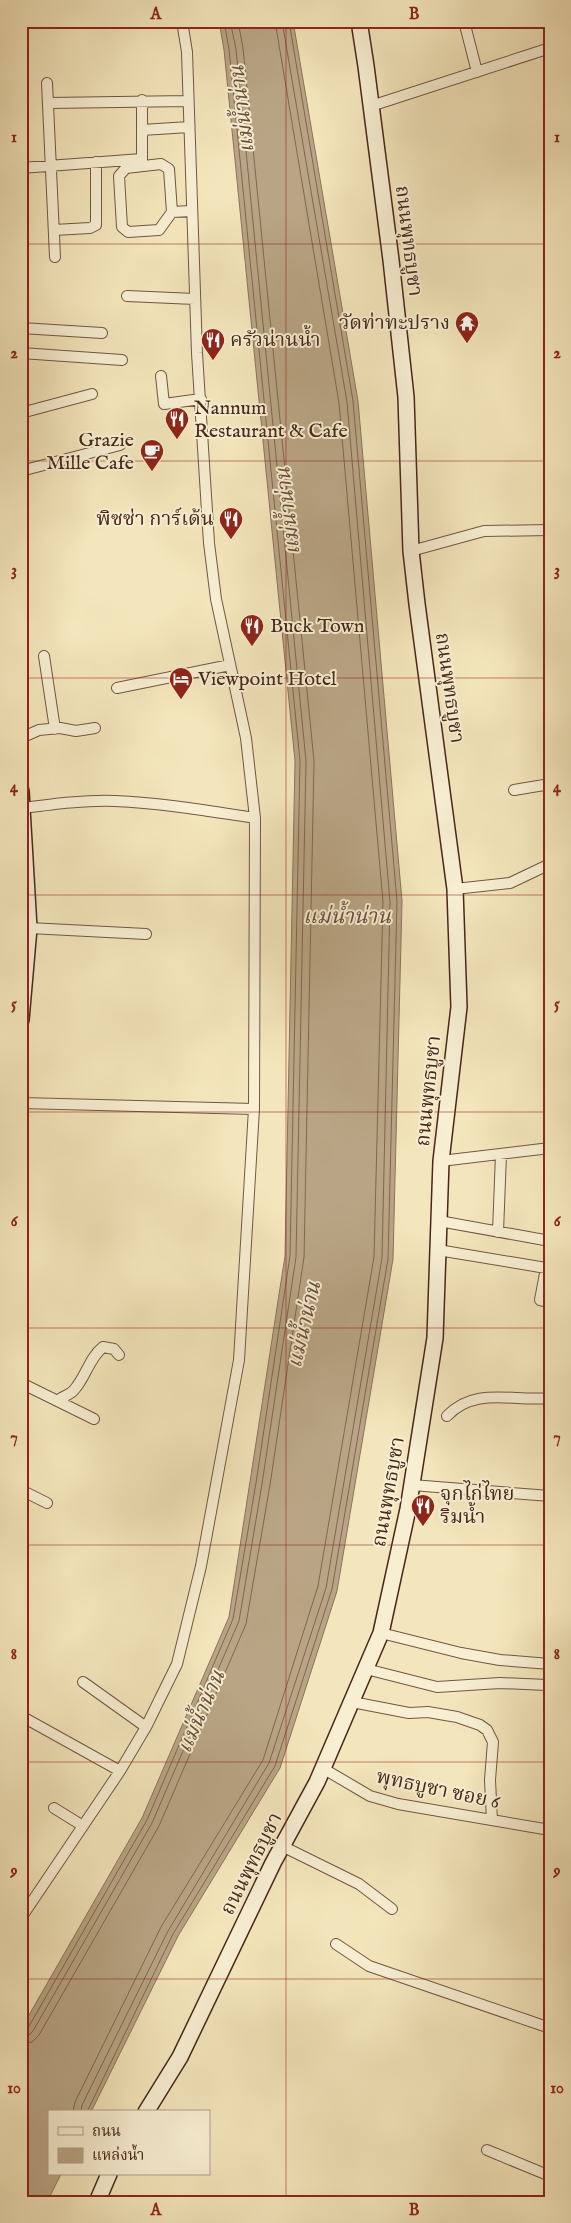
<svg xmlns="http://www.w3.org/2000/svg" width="571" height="2223" font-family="'IM FELL English','Noto Serif Thai',serif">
<rect width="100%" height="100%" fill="#f4e6bc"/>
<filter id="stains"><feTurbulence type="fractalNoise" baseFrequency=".004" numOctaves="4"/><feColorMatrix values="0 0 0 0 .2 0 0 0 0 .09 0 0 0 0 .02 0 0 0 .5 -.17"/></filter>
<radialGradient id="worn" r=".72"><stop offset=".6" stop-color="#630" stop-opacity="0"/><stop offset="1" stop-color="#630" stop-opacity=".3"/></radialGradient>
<path fill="#b9a585" stroke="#8b735a" d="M219 21H293L358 401 402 901 393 1259 337 1591 280 1768 178 1936 91 2112H49V2174H61L47 2202H21V2029L142 1818 229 1617 285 1256 295 761 224 50Z"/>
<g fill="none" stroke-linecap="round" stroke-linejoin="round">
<path stroke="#806650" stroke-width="1" d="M21 2031 28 2028 147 1820 233 1619 256 1483 290 1256 300 761 229 49 224 21
M21 2037 28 2036 33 2031 152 1823 239 1621 262 1484 296 1257 306 761 236 49 230 21
M21 2044 32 2042 39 2035 159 1826 246 1624 270 1485 304 1257 314 761 243 48 238 21
M73 2112 75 2102 161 1927 263 1760 318 1586 374 1257 383 902 339 403 275 21
M81 2112 82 2105 168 1931 269 1763 326 1588 382 1258 390 902 347 402 282 21
M87 2112 173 1934 275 1766 332 1589 388 1259 397 901 353 401 289 21"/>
<g stroke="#725742" stroke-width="12">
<path id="street" d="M464 21 477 72
M47 83 55 257
M48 103 188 101
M371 106 550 48
M142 130 189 127
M21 168 142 159V100
M172 212 159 230 128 232 122 227 119 176 126 168 161 164 169 169 172 212 191 211
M54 230 90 228 96 225V162
M127 296 195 299
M21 328 102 333
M21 353 122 360
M161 376 164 404 201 399
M21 413 92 394
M21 471 120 445
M411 551 484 531 550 530
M44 656 55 729
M117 688 230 665
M21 738 39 730 60 728 76 731 95 728
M514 790 550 784
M23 808C54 804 84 800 115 801 162 803 209 811 255 818
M455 889 510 883 550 864
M29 928 146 934
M21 1103 254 1109
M441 1161 550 1148
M439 1221 550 1241
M498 1232 501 1154
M438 1250 546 1268 540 1300 550 1302
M21 1383 94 1419
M58 1401C62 1396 69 1396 74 1390 86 1377 89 1358 103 1347L114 1349 119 1355
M447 1416C475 1386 514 1402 550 1398
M412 1485 550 1496
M21 1490 47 1503
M381 1633 461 1653 500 1660 550 1664
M366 1669 437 1687 500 1683 547 1685
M83 1682 146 1727
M352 1702 409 1713 428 1712 457 1717 480 1725 487 1730 493 1742 490 1780 492 1820
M21 1716 120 1771
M324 1769 370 1796 398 1804 550 1830
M54 1808 83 1826
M282 1846 359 1884 392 1909
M21 1918 120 1771 146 1727 177 1664 201 1566 239 1360 254 1109 255 818 246 738 216 599 209 543 197 353 187 52 182 21
M336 1944 369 1966 550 2028
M487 2150 550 2176"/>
</g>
<g stroke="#46271a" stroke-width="18">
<path id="secondary" d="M21 791 29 928 21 1020
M146 2112 180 2057 273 1863 317 1782 381 1633 408 1509 435 1338 441 1161 459 1007 455 889 417 604 411 551 406 397 391 260 366 66 359 21
M97 2202 109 2174"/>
</g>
<use href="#street" stroke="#f8efd3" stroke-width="10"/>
<use href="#secondary" stroke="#f8efd3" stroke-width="15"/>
</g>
<path fill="none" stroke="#8f2418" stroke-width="1" stroke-opacity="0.55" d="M286 21V2202M21 244H550M21 461H550M21 678H550M21 895H550M21 1112H550M21 1328H550M21 1545H550M21 1762H550M21 1979H550"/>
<defs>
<g id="temple-pin" transform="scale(1.25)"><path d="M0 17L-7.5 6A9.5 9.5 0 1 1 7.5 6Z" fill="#8f2418" stroke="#f8efd3"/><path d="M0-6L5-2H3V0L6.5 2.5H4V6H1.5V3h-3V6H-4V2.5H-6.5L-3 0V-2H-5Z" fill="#fff"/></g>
<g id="restaurant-pin" transform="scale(1.25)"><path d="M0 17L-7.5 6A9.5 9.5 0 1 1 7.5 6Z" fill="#8f2418" stroke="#f8efd3"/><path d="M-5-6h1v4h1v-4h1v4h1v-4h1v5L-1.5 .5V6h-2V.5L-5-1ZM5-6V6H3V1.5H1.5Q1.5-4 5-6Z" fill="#fff"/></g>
<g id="cafe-pin" transform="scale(1.25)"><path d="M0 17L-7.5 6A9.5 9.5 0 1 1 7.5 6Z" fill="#8f2418" stroke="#f8efd3"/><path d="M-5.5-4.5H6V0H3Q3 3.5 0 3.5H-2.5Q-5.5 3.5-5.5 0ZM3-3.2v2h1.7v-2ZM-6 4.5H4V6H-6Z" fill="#fff"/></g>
<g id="hotel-pin" transform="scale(1.25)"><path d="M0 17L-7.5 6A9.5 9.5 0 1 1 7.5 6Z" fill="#8f2418" stroke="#f8efd3"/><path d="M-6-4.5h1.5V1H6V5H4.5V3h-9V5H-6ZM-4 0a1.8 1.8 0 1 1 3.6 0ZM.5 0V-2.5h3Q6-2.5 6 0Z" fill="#fff"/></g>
</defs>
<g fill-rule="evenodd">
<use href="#temple-pin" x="467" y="323"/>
<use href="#restaurant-pin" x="213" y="340"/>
<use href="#restaurant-pin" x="177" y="419"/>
<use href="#cafe-pin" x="152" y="451"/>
<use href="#restaurant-pin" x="231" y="519"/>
<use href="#restaurant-pin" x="252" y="626"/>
<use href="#hotel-pin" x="181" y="679"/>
<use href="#restaurant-pin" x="423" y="1506"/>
</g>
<g text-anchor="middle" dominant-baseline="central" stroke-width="4" stroke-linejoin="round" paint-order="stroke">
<g font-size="20" fill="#46271a" stroke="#f8efd3">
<text transform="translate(408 241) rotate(83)">ถนนพุทธบูชา</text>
<text transform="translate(449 688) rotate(82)">ถนนพุทธบูชา</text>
<text transform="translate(429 1091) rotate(-84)">ถนนพุทธบูชา</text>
<text transform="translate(389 1492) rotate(-80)">ถนนพุทธบูชา</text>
<text transform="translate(438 1790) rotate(12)">พุทธบูชา ซอย 6</text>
<text transform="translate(252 1864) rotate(-63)">ถนนพุทธบูชา</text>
</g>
<g font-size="20" fill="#46271a" stroke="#f8efd3" text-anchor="start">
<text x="450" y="323" text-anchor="end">วัดท่าทะปราง</text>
<text x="230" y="340">ครัวน่านน้ำ</text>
<text x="194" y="408">Nannum<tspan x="194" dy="23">Restaurant &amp; Cafe</tspan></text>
<text x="134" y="440" text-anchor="end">Grazie<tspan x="134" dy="23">Mille Cafe</tspan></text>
<text x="214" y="519" text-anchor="end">พิซซ่า การ์เด้น</text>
<text x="270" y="626">Buck Town</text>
<text x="198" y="679">Viewpoint Hotel</text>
<text x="440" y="1494">จุกไก่ไทย<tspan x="440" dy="23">ริมน้ำ</tspan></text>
</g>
<g font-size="21" font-style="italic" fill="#684d3a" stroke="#f8efd3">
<text transform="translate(243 109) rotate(-97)">แม่น้ำน่าน</text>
<text transform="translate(289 511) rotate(-97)">แม่น้ำน่าน</text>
<text x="347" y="917">แม่น้ำน่าน</text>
<text transform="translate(305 1325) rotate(-77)">แม่น้ำน่าน</text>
<text transform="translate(202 1712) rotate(-66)">แม่น้ำน่าน</text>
</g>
</g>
<rect width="571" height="2223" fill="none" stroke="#f4e6bc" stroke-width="55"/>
<rect x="48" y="2110" width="162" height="65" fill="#f8efd3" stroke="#b19f89"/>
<rect x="58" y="2127" width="25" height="8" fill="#f8efd3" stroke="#b19f89"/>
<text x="92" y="2136" font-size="15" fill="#46271a">ถนน</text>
<rect x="58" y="2148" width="25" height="15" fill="#b9a585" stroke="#b19f89"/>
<text x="92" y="2160" font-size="15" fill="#46271a">แหล่งน้ำ</text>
<rect x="28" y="28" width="516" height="2168" fill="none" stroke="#8f2418" stroke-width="2"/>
<g font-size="16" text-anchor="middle" font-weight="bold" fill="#8f2418">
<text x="156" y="19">A</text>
<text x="414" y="19">B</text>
<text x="14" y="142">1</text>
<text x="557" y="142">1</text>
<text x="14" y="358">2</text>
<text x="557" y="358">2</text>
<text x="14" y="575">3</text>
<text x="557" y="575">3</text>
<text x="14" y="792">4</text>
<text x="557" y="792">4</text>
<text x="14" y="1009">5</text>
<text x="557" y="1009">5</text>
<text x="14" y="1226">6</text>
<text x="557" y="1226">6</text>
<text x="14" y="1442">7</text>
<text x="557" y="1442">7</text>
<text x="14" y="1659">8</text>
<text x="557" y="1659">8</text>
<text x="14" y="1876">9</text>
<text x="557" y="1876">9</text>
<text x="14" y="2093">10</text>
<text x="557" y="2093">10</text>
<text x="156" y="2215">A</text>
<text x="414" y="2215">B</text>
</g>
<rect width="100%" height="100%" filter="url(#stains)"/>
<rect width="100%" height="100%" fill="url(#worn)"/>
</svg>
